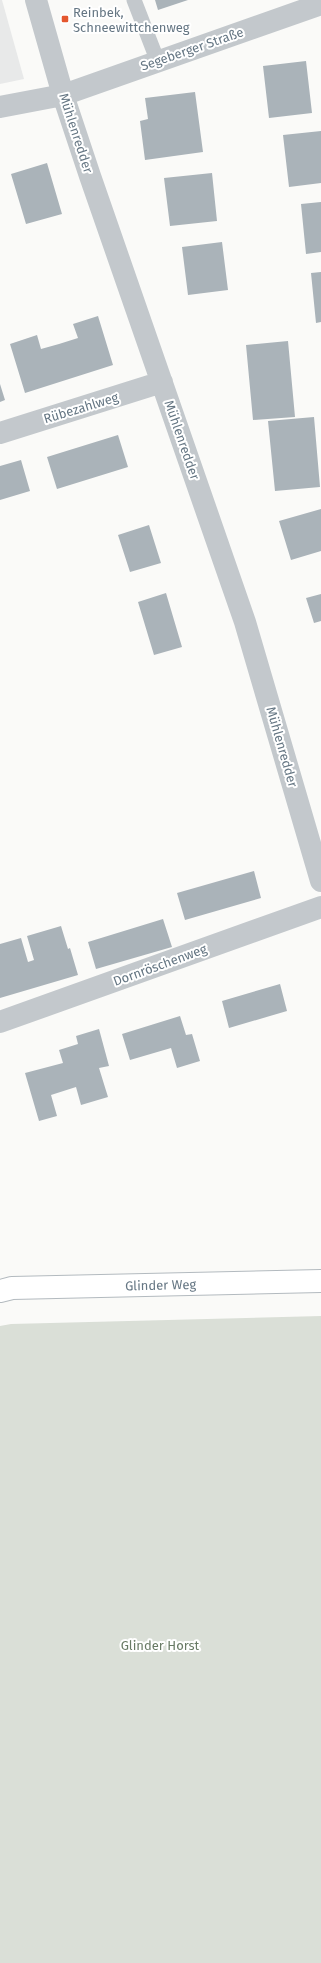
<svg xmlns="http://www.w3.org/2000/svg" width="321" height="1963" font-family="'Fira Sans',sans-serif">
<rect width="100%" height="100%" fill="#fafaf8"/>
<path fill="#e8e9e9" d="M0 0H2L24 79 0 84Z"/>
<path fill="#dadfd7" d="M321 1316V1963H0V1326L11 1324Z"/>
<path fill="#aab3b9" d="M155 0H188L158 10Z
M306 61 312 113 269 118 263 66Z
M195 92 203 152 145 160 140 121 148 119 145 98Z
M321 131V183L289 187 283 135Z
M47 163 62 214 26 224 11 174Z
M212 173 217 221 170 226 164 178Z
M321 202V252L306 254 301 204Z
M222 242 228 290 188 295 182 247Z
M321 272V322L316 323 311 273Z
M98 316 113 365 25 393 10 344 37 335 41 349 59 344 78 338 73 324Z
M288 341 295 417 253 420 246 345Z
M0 384 5 400 0 402Z
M314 417 320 487 275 491 268 421Z
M118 435 128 467 57 489 47 457Z
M21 460 30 491 0 500V466Z
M321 509V551L291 560 279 521Z
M149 525 161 563 130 572 118 535Z
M166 593 182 647 154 655 138 602Z
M321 594V621L314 623 306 598Z
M254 871 261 898 185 920 177 893Z
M163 919 172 947 96 969 88 942Z
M61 926 68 949 70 948 78 975 0 998V944L21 938 28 962 34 960 27 936Z
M280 984 287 1011 229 1028 222 1001Z
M180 1016 186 1035 192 1034 200 1061 177 1068 171 1048 130 1060 122 1034Z
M99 1029 109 1066 99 1068 108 1097 81 1105 76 1087 51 1095 57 1116 39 1121 25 1073 63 1063 59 1050 78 1044 76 1036Z"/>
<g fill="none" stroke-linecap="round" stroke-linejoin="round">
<g stroke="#b3babf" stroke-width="24">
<g id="secondary">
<path id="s1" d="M0 1291 12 1288 321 1281"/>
</g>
</g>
<path stroke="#c3c8cc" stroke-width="15" d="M134 0 158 62"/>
<path stroke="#c3c8cc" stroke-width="22" d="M36 0 63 95 90 176 245 622 321 881
M0 107 63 95 321 4
M0 433 162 382
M0 1022 321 907"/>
<use href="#secondary" stroke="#fff" stroke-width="22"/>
</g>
<rect fill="#e4572e" stroke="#fff" stroke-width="1.5" x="61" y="15" width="8" height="8" rx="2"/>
<g text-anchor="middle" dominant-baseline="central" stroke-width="4" stroke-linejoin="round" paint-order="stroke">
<g font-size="13" fill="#657683" stroke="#fff" text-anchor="start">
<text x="73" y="12">Reinbek,<tspan x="73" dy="15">Schneewittchenweg</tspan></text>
</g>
<g font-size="13" fill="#657683" stroke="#fff">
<text transform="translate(192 49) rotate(-19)">Segeberger Straße</text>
<text transform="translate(76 133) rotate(72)">Mühlenredder</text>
<text transform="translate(81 408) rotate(-17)">Rübezahlweg</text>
<text transform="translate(182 440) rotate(71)">Mühlenredder</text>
<text transform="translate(282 747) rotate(74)">Mühlenredder</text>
<text transform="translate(160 965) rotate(-20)">Dornröschenweg</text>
<text stroke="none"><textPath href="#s1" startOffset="161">Glinder Weg</textPath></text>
</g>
<g font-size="13" fill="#687a64" stroke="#fff">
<text x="160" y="1645">Glinder Horst</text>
</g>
</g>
</svg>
